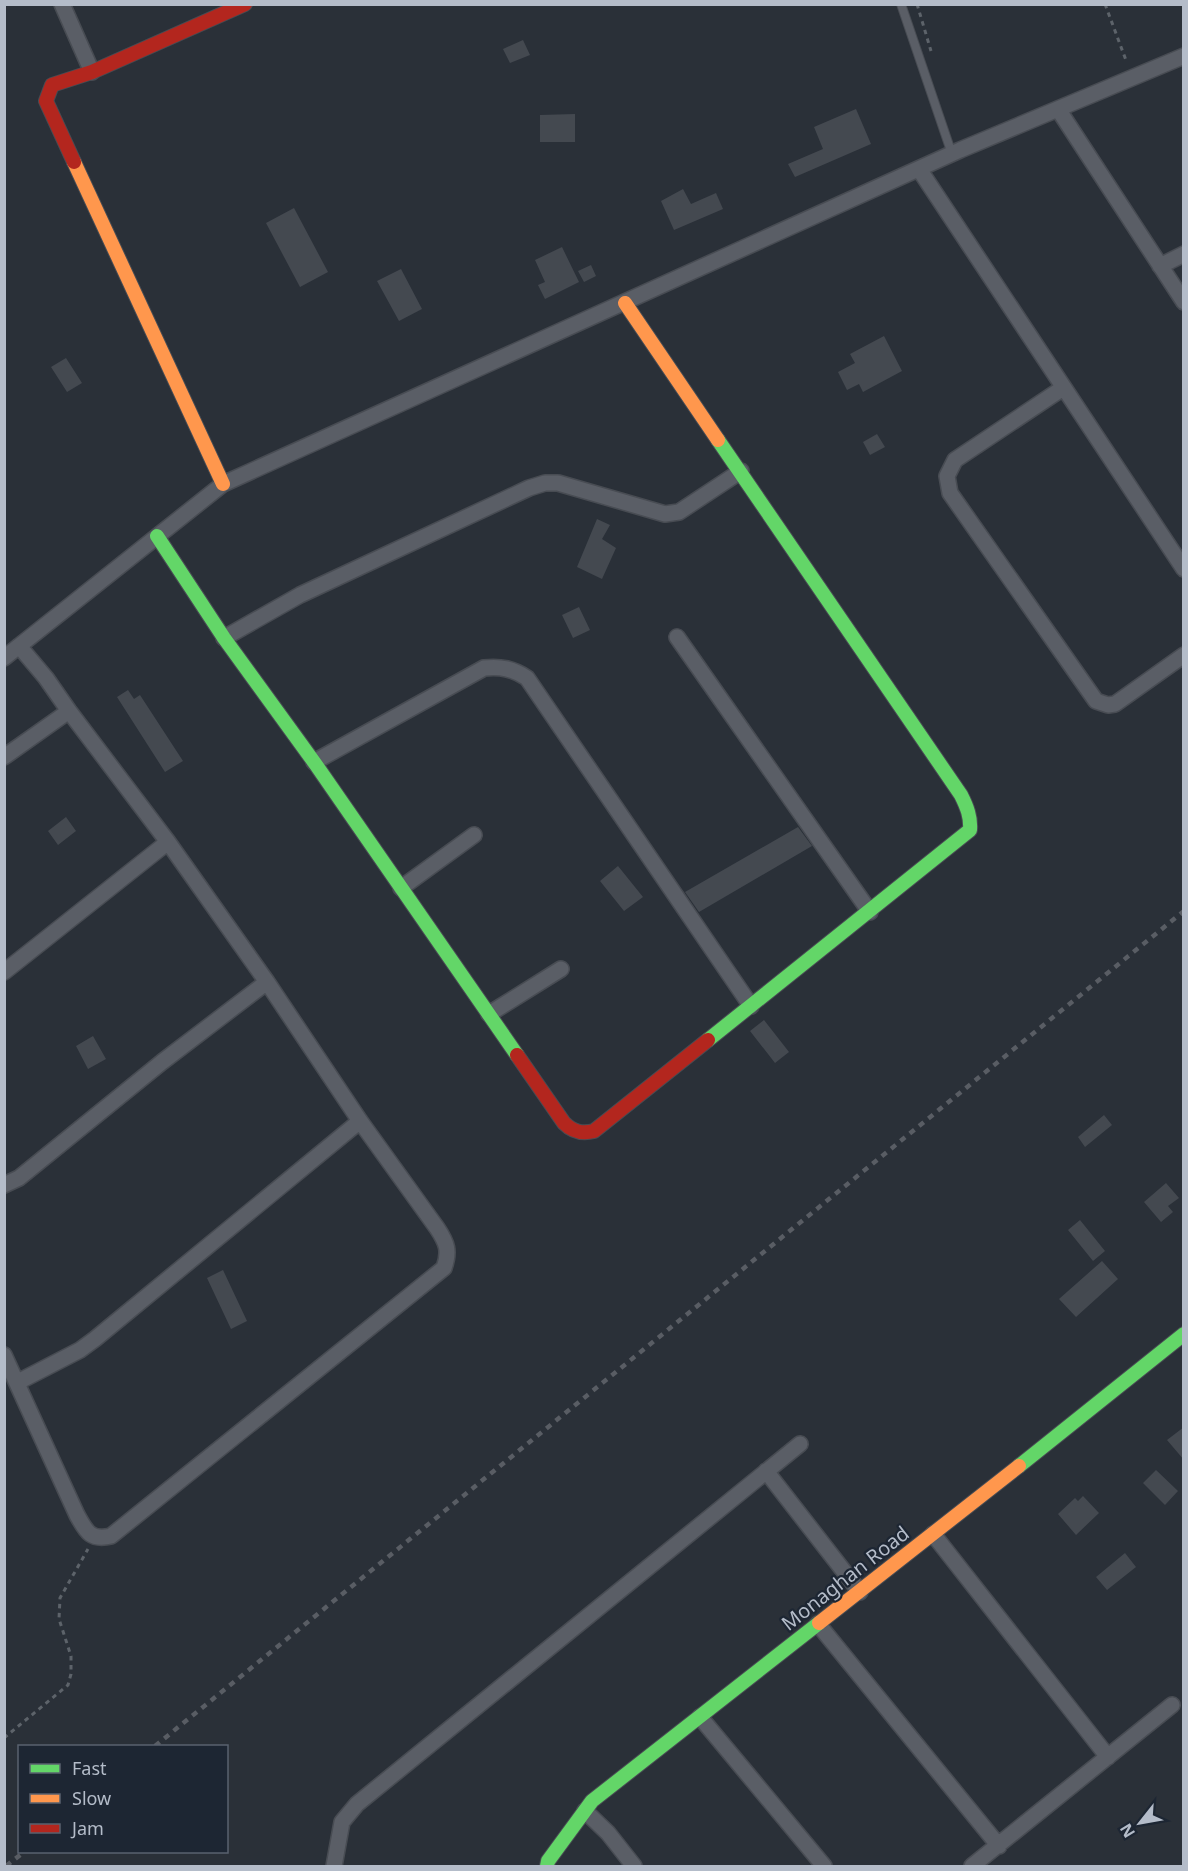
<svg xmlns="http://www.w3.org/2000/svg" width="1188" height="1871" font-family="'Noto Sans',sans-serif">
<rect width="100%" height="100%" fill="#2a3038"/>
<path fill="#444950" d="M523 40 530 55 510 63 503 49Z
M856 109 871 144 795 177 788 164 823 149 814 127Z
M575 114V142H540V115Z
M683 189 691 204 716 193 723 209 674 230 661 201Z
M294 208 328 272 300 287 266 223Z
M562 247 579 282 545 299 538 285 545 282 535 260Z
M591 265 596 276 584 282 578 271Z
M401 269 422 309 399 321 377 281Z
M884 336 902 371 863 392 859 384 847 390 838 372 855 363 850 354Z
M66 358 82 383 67 392 51 367Z
M877 434 885 447 870 455 863 442Z
M597 519 610 525 602 539 616 548 602 579 577 567Z
M579 607 590 630 573 638 562 615Z
M128 690 134 699 140 695 183 761 165 772 117 697Z
M66 817 76 831 58 845 48 831Z
M798 827 812 846 699 912 685 892Z
M618 866 643 897 624 911 600 881Z
M764 1020 789 1052 775 1063 750 1031Z
M93 1036 106 1059 88 1069 76 1046Z
M1104 1115 1112 1125 1085 1147 1078 1137Z
M1166 1183 1179 1198 1168 1206 1173 1212 1161 1222 1144 1202Z
M1080 1220 1105 1251 1093 1261 1068 1230Z
M1102 1261 1118 1279 1076 1317 1059 1299Z
M223 1270 247 1321 231 1329 207 1278Z
M1184 1427V1460L1167 1440Z
M1156 1470 1178 1491 1165 1505 1143 1483Z
M1083 1496 1099 1513 1076 1535 1058 1514 1075 1498 1078 1501Z
M1125 1553 1136 1567 1107 1590 1096 1577Z"/>
<g fill="none" stroke-linecap="round" stroke-linejoin="round">
<g stroke="#484c53" stroke-width="10">
<path id="lane" d="M901 4 952 154"/>
</g>
<g stroke="#484c53" stroke-width="18">
<path id="street" d="M62 4 92 72
M1058 109 1184 302
M919 169 1184 569
M1160 266 1184 254
M1063 388 955 460 947 476 950 493 1096 701 1108 705 1115 704 1184 655
M677 637 870 912
M224 638 300 595 529 488 545 483H558L665 514 679 512 741 471
M4 658 223 484 960 150 1184 56
M4 757 69 711
M314 762 484 668C501 666 513 669 527 678L751 1006
M401 888 474 835
M4 972 168 842
M489 1014 561 969
M4 1185 19 1178 162 1062 267 982
M4 1355 77 1515C86 1531 90 1541 111 1536L444 1268C450 1251 447 1243 437 1228L360 1121 267 982 168 842 69 711 46 678 19 646
M18 1382 80 1350 95 1339 360 1121
M766 1471 860 1592
M933 1534 1108 1757
M818 1624 999 1846
M700 1717 824 1866
M585 1811 608 1833 634 1866
M334 1866 342 1822 357 1804 800 1444
M972 1866 1172 1705"/>
</g>
<g stroke="#484c53" stroke-width="16">
<path id="fast" d="M157 536 224 638 314 762 517 1055
M708 1040 970 830C971 817 967 807 961 795L718 440
M1019 1466 1184 1334
M547 1866 548 1861 592 1801 819 1623"/>
</g>
<g stroke="#484c53" stroke-width="16">
<path id="slow" d="M74 162 223 484
M625 303 718 440
M819 1623 1019 1466"/>
</g>
<g stroke="#484c53" stroke-width="16">
<path id="jam" d="M74 162 46 101 52 85 92 72 245 4
M517 1055 564 1123C573 1132 582 1134 594 1131L708 1040"/>
</g>
<path stroke="#5d636a" stroke-width="3" stroke-dasharray="4.5 4.5" stroke-linecap="butt" d="M917 4 931 51
M1105 4 1127 63
M4 1738 68 1685 71 1674V1656L59 1619 60 1598 88 1549"/>
<use href="#lane" stroke="#5a5e66" stroke-width="8"/>
<use href="#street" stroke="#5a5e66" stroke-width="15"/>
<use href="#fast" stroke="#63d668" stroke-width="14"/>
<use href="#slow" stroke="#ff974d" stroke-width="14"/>
<use href="#jam" stroke="#b3261e" stroke-width="14"/>
<path stroke="#595d64" stroke-width="4.5" stroke-dasharray="6 6" stroke-linecap="butt" d="M155 1746 1184 911
M6 1866 24 1852"/>
</g>
<g text-anchor="middle" dominant-baseline="central" stroke-width="4.5" stroke-linejoin="round" paint-order="stroke">
<g font-size="20" fill="#b4bcc9" stroke="#1d2633">
<text transform="translate(845 1578) rotate(-38)">Monaghan Road</text>
</g>
</g>
<rect width="1188" height="1871" fill="none" stroke="#b4bcc9" stroke-width="12"/>
<rect x="18" y="1745" width="210" height="108" fill="#1d2633" stroke="#59626f" stroke-width="1.5"/>
<rect x="30" y="1764" width="30" height="9" fill="#63d668" stroke="#59626f" stroke-width="1.5"/>
<text x="72" y="1775" font-size="18" fill="#b4bcc9">Fast</text>
<rect x="30" y="1794" width="30" height="9" fill="#ff974d" stroke="#59626f" stroke-width="1.5"/>
<text x="72" y="1805" font-size="18" fill="#b4bcc9">Slow</text>
<rect x="30" y="1824" width="30" height="9" fill="#b3261e" stroke="#59626f" stroke-width="1.5"/>
<text x="72" y="1835" font-size="18" fill="#b4bcc9">Jam</text>
<g transform="translate(1140 1823) rotate(239)" stroke="#1d2633" stroke-width="4.5" paint-order="stroke">
<path d="M0-4.5L10 22L0 15L-10 22Z" fill="#b4bcc9"/>
<text y="-9" font-size="16" font-weight="bold" text-anchor="middle" fill="#b4bcc9">N</text>
</g>
</svg>
